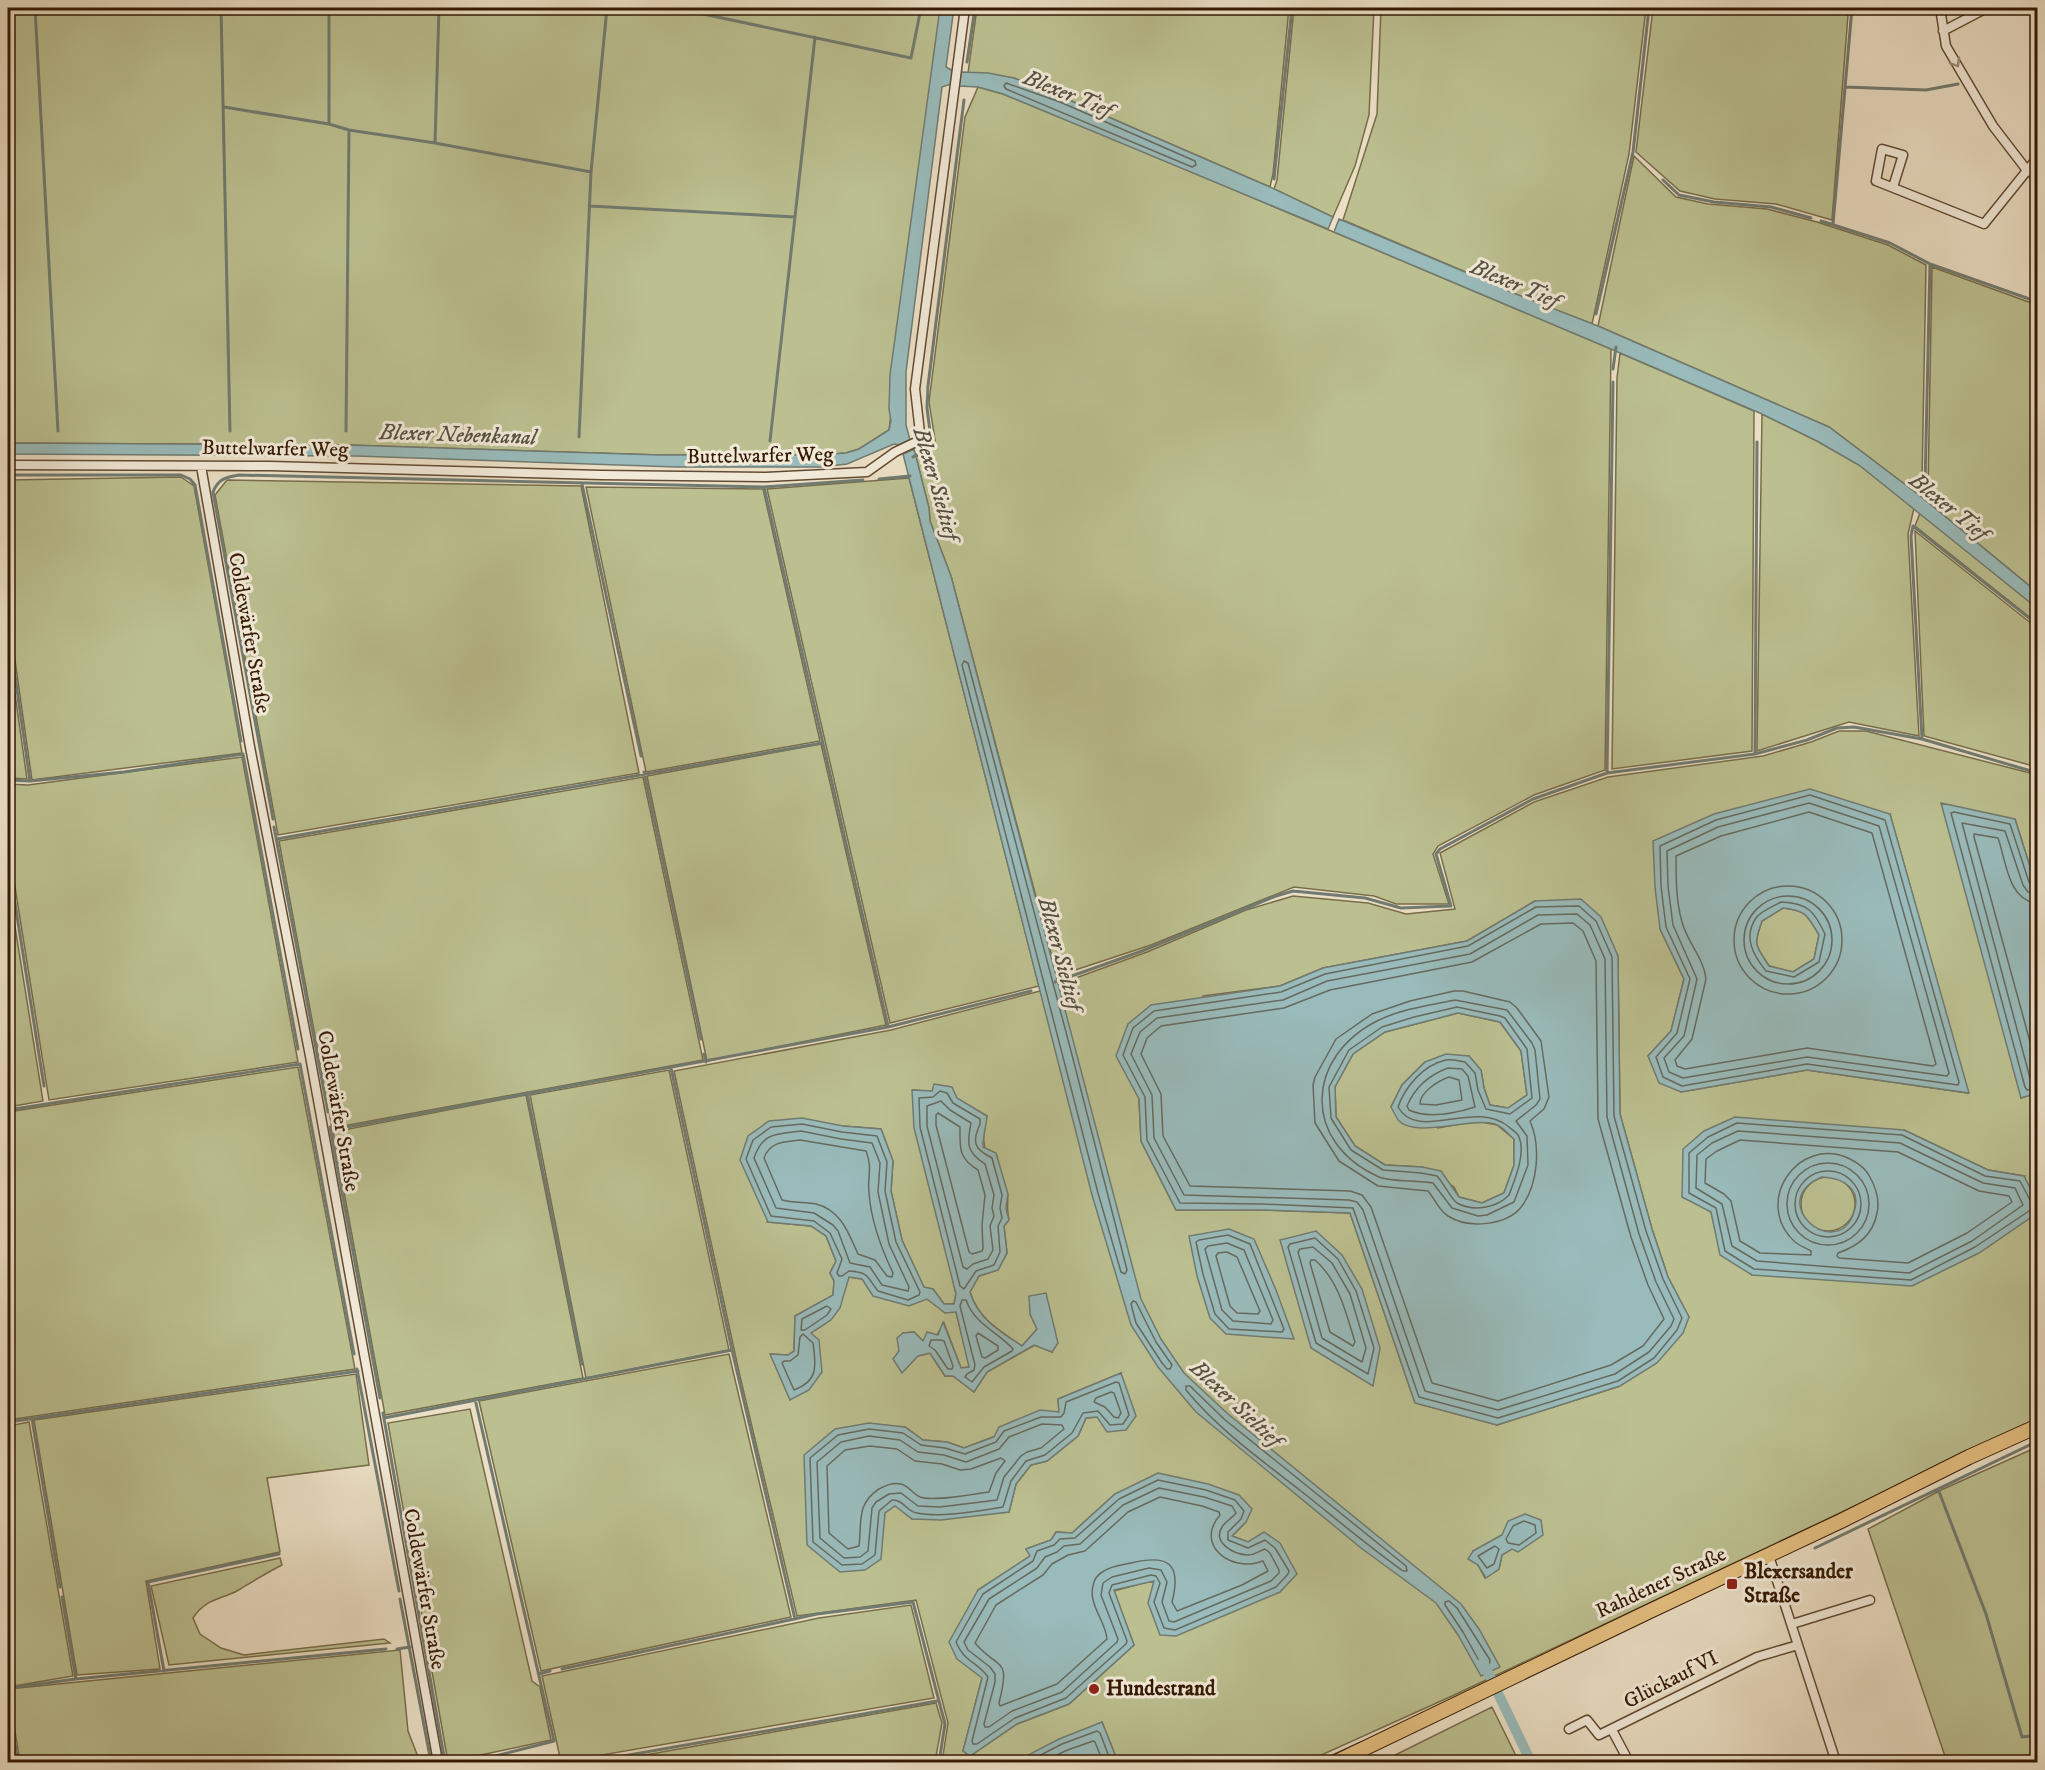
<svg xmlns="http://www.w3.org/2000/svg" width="2045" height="1770" font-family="'IM FELL DW Pica',serif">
<rect width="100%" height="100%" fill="#ebdfc5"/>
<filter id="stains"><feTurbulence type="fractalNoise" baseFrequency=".00333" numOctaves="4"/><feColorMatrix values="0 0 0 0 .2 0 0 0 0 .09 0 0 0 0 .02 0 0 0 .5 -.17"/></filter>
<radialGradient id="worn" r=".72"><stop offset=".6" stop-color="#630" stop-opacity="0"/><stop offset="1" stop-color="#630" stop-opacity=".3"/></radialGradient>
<path fill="#bcc091" stroke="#786d4a" stroke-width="1.5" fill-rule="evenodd" d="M8 8H942L889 430 859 449 846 453 819 455H660L348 445 8 443Z
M977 8H1289L1273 174 1270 187 1062 97 1014 78 968 73Z
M1294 8H1374L1369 115 1355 166 1333 217 1274 189 1277 180Z
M1381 8H1646L1629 154 1592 324 1508 291 1507 284 1487 277 1480 278 1343 220 1377 114Z
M1653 8 1686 10 1687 8H1820L1848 15 1832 220 1776 204 1715 199 1680 191 1636 152Z
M978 87 1003 94 1099 133 1611 349 1605 770 1534 795 1438 846 1433 854 1449 904H1396L1374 896 1294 887 1151 945 1057 976 951 576 930 521 929 508 916 457 936 446 929 402 965 117Z
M1634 156 1676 197 1708 204 1767 209 1817 222 1888 245 1926 265 1922 480 1919 495 1829 427 1598 326Z
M1932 267 2037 305V592L1924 499 1928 488Z
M1620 353 1754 411 1752 751 1612 769 1617 378Z
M1762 414 1817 441 1859 465 1914 508 1908 534 1919 736 1849 722 1757 751Z
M181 477 194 486 242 753 32 780 8 611V480Z
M909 478 1039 986 890 1023 767 489Z
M227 480 581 486 639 773 278 835 215 495Z
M586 487 763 489 820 741 646 772Z
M1920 513 2037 608V623L1915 526Z
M1915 531 2037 628V767L1924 736Z
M8 644 27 779 8 778Z
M1839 731H1866L2034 774 2038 789 2037 889 2015 819 2021 1098 2037 1093V1420L1452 1696 1306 1762H1118L1102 1722 1015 1762H942L948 1723 916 1600 797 1616 739 1372 674 1071 891 1030 1040 991 1147 952 1246 910 1293 896 1368 903 1406 914 1455 909 1440 853 1534 802 1608 777 1763 756 1811 742ZM1890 814 1968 1093 1807 1070 1681 1092 1648 1056 1671 1031 1684 979 1660 929ZM1535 901 1618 956 1620 1114 1652 1229 1668 1277 1689 1317 1620 1386 1497 1425 1415 1403 1350 1213 1261 1210H1176L1141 1141 1139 1099 1203 996 1280 986 1323 968 1467 941ZM913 1090C944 1091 961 1101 987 1116 976 1155 994 1159 1007 1192 1009 1197 1006 1210 1009 1219L1004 1226 1007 1253 998 1270 979 1276 970 1292C979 1320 999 1330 1022 1346L1037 1329 1030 1314 1052 1352 1035 1345 987 1372 974 1392 953 1376H945L930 1353 918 1356 903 1333 914 1332 923 1341 937 1335 944 1323 961 1368 970 1367 956 1312H945L927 1299 862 1279 849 1277C836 1310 843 1312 810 1333L790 1399 771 1354 788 1355 794 1351 795 1316 833 1296 834 1281 830 1273 836 1261 826 1236 811 1226 767 1222 843 1126 881 1129 893 1161 891 1191 902 1240 924 1288 933 1289 944 1304H954L956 1294ZM1904 1130 1988 1170 2024 1176 1752 1275 1716 1233 1711 1212ZM1121 1373 1097 1417 1086 1418 1078 1436 1047 1461 1031 1465 1016 1484 1009 1512 912 1519 895 1505 885 1512 905 1427 923 1440 947 1442 964 1448 1059 1412 1058 1399ZM1115 1494 1246 1522 1232 1536 1248 1542 1154 1580 1114 1591 1134 1645 1069 1704 1017 1724 970 1756 963 1751 982 1678 978 1590 1031 1556 1026 1549 1051 1540 1056 1532 1072 1533ZM1502 1535 1512 1548 1502 1555 1499 1569 1485 1578 1478 1565 1473 1551Z
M821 744 886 1025 707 1061 647 776Z
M242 757 298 1062 49 1100 8 843V784L28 785Z
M643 777 703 1060 332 1128 279 841Z
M8 883 43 1101 8 1107Z
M1783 908C1808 911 1806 914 1819 935L1814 959 1793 972 1769 966C1755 944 1753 946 1762 921Z
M1458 1013 1500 1022 1521 1051 1527 1095 1508 1108 1490 1105 1484 1088 1481 1070 1469 1056 1425 1062 1402 1085 1391 1107 1438 1128 1476 1121 1497 1125 1514 1139V1165L1504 1193 1482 1203 1459 1197 1454 1187 1422 1167 1385 1165 1355 1146 1336 1117 1335 1087 1353 1054 1385 1032Z
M298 1067 355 1369 8 1420V1112Z
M669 1070 729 1350 586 1378 530 1095Z
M526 1095 583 1378 385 1415 333 1132Z
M1801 1204a27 27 0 1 1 54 0a27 27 0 1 1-54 0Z
M729 1354 791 1617 541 1671 479 1401Z
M356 1374 369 1465 267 1478 280 1552 146 1581 160 1669 77 1675 34 1420Z
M470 1409 532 1681 540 1687 551 1740 448 1762 388 1423Z
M29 1422 73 1676 8 1687V1426Z
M2037 1447V1762H1947L1868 1529 1941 1490Z
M280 1558 282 1565C266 1573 252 1582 237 1591 219 1600 205 1599 193 1618L200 1634 221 1648 244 1655 384 1639 390 1643 169 1665 151 1586Z
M911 1605 934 1698 561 1762 542 1676 819 1618Z
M400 1650 408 1731 420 1762H20L8 1689Z
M936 1703 942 1723 935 1762H606Z
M1492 1707 1519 1762H1381Z"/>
<path fill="#9bb" stroke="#717b71" stroke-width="1.5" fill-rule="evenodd" d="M940 8H954L946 67 953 71 951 84 942 87 906 372V425L910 440 899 445 894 444 847 464 822 467H677L356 456 8 454V443L348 445 660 455H819L846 453 859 449 889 430 891 421 889 409 890 375Z
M961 72 988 73 1014 78 1062 97 1270 187 1333 217 1328 229 1003 94 978 87 959 86Z
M1339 219 1479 278 1487 277 1507 284 1508 291 1598 326 1829 427 1919 495 2037 592V608L1859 465 1817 441 1762 414 1611 349 1334 232Z
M914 449 929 508 930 521 951 576 1141 1299 1161 1339 1184 1373 1228 1414 1461 1604 1479 1629 1500 1667 1481 1676 1458 1635 1436 1603 1361 1548 1196 1412 1158 1367 1131 1325 1092 1195 903 454Z
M1810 789 1890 814 1969 1093 1807 1070 1681 1092 1659 1083 1648 1056 1671 1031 1684 979 1660 929 1655 887 1653 841 1714 814ZM1783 908C1807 911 1807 915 1819 935L1814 959 1793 972 1769 966C1755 944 1753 946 1762 921Z
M1941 803 2015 819 2037 889V1093L2021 1098Z
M1581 899 1601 917 1618 956 1620 1114 1652 1229 1668 1277 1689 1317 1683 1333 1657 1363 1620 1386 1497 1425 1415 1403 1350 1213 1261 1210H1176L1141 1141 1139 1099 1116 1056 1128 1024 1151 1005 1280 986 1323 968 1467 941 1535 901ZM1458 1013 1500 1022 1521 1051 1527 1095 1508 1108 1490 1105 1484 1088 1481 1070 1469 1056 1446 1054 1425 1062 1402 1085 1391 1107C1393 1111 1396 1116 1398 1120 1415 1139 1470 1117 1495 1124 1502 1126 1508 1134 1514 1139V1165L1504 1193 1482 1203 1459 1197 1441 1171 1422 1167 1385 1165 1355 1146 1336 1117 1335 1087 1353 1054 1385 1032Z
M934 1084 952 1087 957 1098 987 1116C986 1128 983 1135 983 1147L996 1153 1008 1194 1006 1208 1009 1220 1004 1226 1007 1253 998 1270 979 1276 970 1292C978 1319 999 1331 1022 1346L1037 1329 1030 1314 1029 1296 1046 1293 1058 1343 1052 1352 1034 1345 987 1372 974 1392 953 1376H945L930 1353 918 1356 902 1373 893 1359 899 1351 897 1338 903 1333 914 1332 923 1341 927 1332 938 1335 943 1322 961 1368 969 1367 956 1312 945 1313 927 1299 909 1306 873 1296 862 1279 849 1277 840 1308 831 1320 811 1333 819 1340 822 1372 809 1390 790 1400 770 1354 788 1355 794 1351 795 1316 833 1295 834 1281 830 1273 836 1261 826 1236 811 1226 768 1222 740 1160 748 1136 769 1121 802 1118 843 1126 881 1129 893 1161 891 1191 902 1240 924 1287 933 1289 944 1304H954L956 1294 914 1128 912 1090 932 1091Z
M1735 1117 1904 1130 1988 1170 2024 1176 2037 1201 2036 1214 1979 1253 1912 1286 1752 1275 1720 1255 1711 1212 1682 1197 1683 1149 1704 1131ZM1822 1177C1845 1178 1863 1190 1853 1215 1834 1261 1765 1201 1822 1177Z
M1229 1229 1254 1239 1276 1290 1294 1339 1226 1334 1210 1318 1197 1276 1189 1236Z
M1316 1231 1342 1255 1362 1289 1380 1348 1373 1386 1311 1348 1280 1240Z
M1121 1373 1136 1416 1126 1430 1107 1432 1097 1417 1086 1418 1078 1436 1047 1461 1031 1465 1016 1484 1009 1512 941 1520 912 1519 895 1506 885 1513 881 1559 865 1570 840 1572 807 1545 804 1455 835 1429 869 1423 905 1427 923 1440 947 1442 964 1448 994 1437 999 1427 1040 1410 1059 1412 1058 1399Z
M1158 1473 1208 1484 1239 1495 1252 1509 1246 1522 1232 1536 1248 1542 1264 1532 1280 1543 1297 1574 1280 1592 1176 1636 1160 1635 1148 1603 1154 1581 1114 1590 1134 1645 1069 1704 1017 1724 970 1756 963 1751 982 1678 957 1659 949 1642 978 1590 1030 1556 1026 1549 1051 1540 1056 1532 1072 1533 1115 1494Z
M1525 1514 1541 1520 1543 1535 1518 1552 1512 1549 1502 1555 1499 1569 1486 1578 1478 1565 1468 1559 1473 1551 1502 1535 1508 1521Z
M1102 1722 1118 1762H1015L1059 1739Z"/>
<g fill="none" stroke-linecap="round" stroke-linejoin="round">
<path stroke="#666a5f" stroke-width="1.5" d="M1006 83 1060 102 1195 161 1196 165 1192 167 1006 89 1004 86Z
M964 661 968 663 1071 1051 1127 1270 1125 1274 1121 1272 1098 1193 962 665Z
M1810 795 1885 820 1959 1082 1958 1085 1807 1064 1682 1086 1663 1077 1656 1057 1677 1033 1690 979 1666 927 1661 886 1660 846 1716 820Z
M1809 803 1879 826 1949 1073 1947 1076 1807 1057 1683 1078 1669 1072 1664 1058 1684 1036 1697 979 1673 925 1668 886 1667 851 1718 827Z
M1809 812 1872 833 1936 1064 1933 1066 1807 1048 1685 1069 1677 1066 1675 1060 1692 1039 1706 979C1704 958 1687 942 1682 922 1676 902 1676 877 1676 856L1721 836Z
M2038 886H2033L2029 882 2010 824 1954 812 1951 813 2025 1087 2027 1090 2038 1088
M1734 940a54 54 0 1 1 108 0a54 54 0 1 1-108 0Z
M2038 894 2028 892 2023 885 2005 831 1962 823 2030 1078 2032 1080H2038
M1744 940a44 44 0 1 1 88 0a44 44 0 1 1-88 0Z
M1781 902C1808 903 1814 911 1825 934L1819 962 1794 977 1766 971C1753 955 1743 937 1756 918 1761 911 1774 906 1781 902Z
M2038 903C2008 902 2006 860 1998 838L1974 834V837L2038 1071
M1579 906 1596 921 1612 957 1614 1116 1646 1231 1663 1279 1682 1318 1677 1330 1654 1358 1618 1381 1498 1418 1419 1397 1353 1208 1262 1204 1180 1203 1147 1140 1145 1097 1123 1055 1133 1028 1154 1011 1281 992 1325 974 1468 946 1536 907Z
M1577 914 1590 925 1605 959 1607 1117 1639 1234 1656 1282 1674 1319 1671 1326 1649 1352 1615 1374 1498 1410 1425 1391 1363 1210 1357 1202 1349 1200 1184 1195 1154 1138 1152 1095 1131 1054 1140 1032 1157 1018 1283 1000 1327 981 1470 954 1538 915Z
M1573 923 1583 931 1596 961 1598 1119 1631 1237 1648 1285 1664 1319 1643 1346 1611 1365 1498 1401 1432 1383 1371 1207 1362 1195 1350 1191 1190 1186 1163 1136 1161 1094 1141 1054 1147 1038 1161 1026 1284 1008 1330 990 1472 962 1541 924Z
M1454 991H1463L1510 1002 1517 1008 1541 1041 1549 1097 1544 1109 1530 1121C1541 1146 1538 1184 1522 1206 1507 1226 1468 1229 1448 1216 1439 1211 1435 1199 1428 1191L1378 1186 1339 1161 1315 1123 1313 1085 1315 1077 1336 1039 1372 1014 1410 1001Z
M1455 1000 1507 1010 1532 1043 1535 1050 1540 1099 1536 1105 1516 1121 1527 1136 1528 1165 1514 1202 1487 1215 1478 1216 1452 1208 1433 1183C1418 1180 1391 1182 1379 1177 1301 1142 1305 1056 1379 1020 1402 1009 1430 1005 1455 1000Z
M1457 1007 1500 1016 1505 1018 1527 1049 1532 1098 1510 1114 1486 1109 1478 1090 1475 1073 1465 1062C1459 1061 1452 1059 1446 1060 1423 1065 1405 1087 1398 1107 1418 1143 1475 1098 1509 1127 1512 1130 1518 1133 1519 1137 1526 1153 1515 1179 1509 1195 1497 1208 1473 1212 1457 1203 1451 1199 1443 1182 1437 1176L1421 1173 1383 1170 1351 1150 1331 1118 1329 1087 1349 1050 1382 1027 1414 1017Z
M1448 1068 1462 1069 1468 1076 1475 1107C1456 1113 1428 1119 1409 1110L1407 1106C1415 1087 1429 1075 1448 1068Z
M1449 1077 1459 1080 1462 1100 1436 1105 1420 1104C1420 1092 1438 1081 1449 1077Z
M940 1091 947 1093 953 1103 980 1119C980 1130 981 1120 978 1129 971 1146 979 1151 992 1158L1002 1195 1000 1208 1002 1218 998 1226 1000 1252 994 1265 976 1271 964 1289 960 1286 920 1127 919 1098 933 1097Z
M941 1101 950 1110 971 1123C967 1143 966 1152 985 1164L994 1195 992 1208 994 1216 990 1226 993 1250 988 1259 973 1264 967 1269 963 1267 927 1126V1106Z
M938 1113 960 1127C960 1148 958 1158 978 1170L985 1195 982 1225 983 1249 982 1251 972 1254 969 1252 936 1125V1115Z
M802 1124 842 1132 877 1136 887 1162 885 1191 896 1242 920 1292 919 1295 908 1300 878 1291C867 1277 869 1272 849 1271L842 1276H839L837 1273 842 1259 830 1233 814 1221 771 1216 746 1159 753 1140 771 1127Z
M801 1131 841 1139 872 1143 880 1163 878 1192 889 1244 909 1287 908 1291 882 1285 870 1267 850 1263 838 1231 833 1225 814 1213 776 1208 754 1158C763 1132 776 1134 801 1131Z
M1738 1131 1900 1143 1983 1183 2015 1188 2023 1205 1972 1241 1909 1273 1757 1261 1732 1246 1722 1204 1696 1188 1697 1155 1712 1143Z
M800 1140 866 1151C873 1169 867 1175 869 1193 871 1220 881 1248 893 1273L892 1277 887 1276 875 1260 858 1254C849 1234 841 1210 816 1204 805 1202 793 1203 782 1200L764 1158C770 1141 785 1142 800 1140Z
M1740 1140 1898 1152 1979 1191 2009 1196 2012 1202 1967 1233 1908 1263 1839 1258 1837 1256 1838 1253C1858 1246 1873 1235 1877 1213 1880 1200 1876 1188 1870 1177 1866 1169 1858 1163 1850 1159 1798 1134 1752 1203 1795 1242 1800 1246 1806 1248 1811 1251V1255L1760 1253 1740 1241 1731 1201 1724 1194 1705 1183 1706 1159 1717 1151Z
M1787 1204a41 41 0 1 1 82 0a41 41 0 1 1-82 0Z
M1795 1204a33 33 0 1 1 66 0a33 33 0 1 1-66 0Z
M2038 1203 2036 1204 2030 1200 2020 1181 1985 1176 1902 1135 1737 1123 1708 1137 1689 1153V1193L1716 1208 1725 1251 1754 1269 1911 1280 1975 1247 2032 1209 2038 1208
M1228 1235 1250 1244 1284 1329 1282 1332 1229 1329 1215 1314 1203 1274 1196 1242 1199 1240Z
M1315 1238 1338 1259 1356 1291 1374 1348 1368 1374 1316 1343 1288 1247 1290 1244Z
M1227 1243 1244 1250 1273 1320 1271 1324 1233 1321 1222 1310 1205 1249 1208 1246Z
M1313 1247 1332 1263 1350 1294 1366 1348 1362 1362 1322 1338 1298 1252 1300 1249Z
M1227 1252 1237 1257 1260 1311 1258 1314 1237 1313 1230 1306 1216 1256 1218 1253Z
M1311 1260H1315C1339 1281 1346 1313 1355 1342L1353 1346 1330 1332 1310 1263Z
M962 1300H966C975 1325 997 1331 1013 1349L1012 1351 984 1367 972 1382 965 1377 967 1374 974 1370 975 1365 960 1306Z
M1133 1301 1136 1302 1156 1342 1172 1365 1170 1369H1167L1162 1363 1136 1323 1131 1304Z
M827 1306 831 1309 827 1315 805 1330H801L802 1319Z
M978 1333 998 1346V1350L985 1358 982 1357 976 1336Z
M803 1334 813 1343C816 1365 819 1381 794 1390L782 1363 784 1361H790L798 1355 800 1337Z
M941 1340 944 1341 953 1366 952 1369H948L935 1350 929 1346 931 1340Z
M1116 1382 1119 1383 1129 1415 1123 1424 1110 1425 1098 1411 1083 1413 1072 1433 1045 1455 1026 1461 1011 1481 1003 1507C978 1511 941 1518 917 1513 907 1512 903 1499 892 1500L879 1511 875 1555 862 1564 842 1565 813 1542 810 1458 838 1435 869 1429 903 1433 921 1445 945 1448 965 1454 996 1442 1004 1431 1041 1417H1061L1064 1413 1066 1402Z
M1186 1386H1190L1224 1419 1406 1566 1407 1571H1403C1368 1546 1335 1518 1301 1491 1261 1460 1218 1429 1186 1390Z
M1111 1392 1114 1393 1121 1413 1118 1418 1114 1417 1105 1407 1094 1402 1096 1398Z
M1042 1424 1062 1425 1064 1429 1041 1448 1027 1452 1021 1456 1004 1477 997 1500 940 1507 918 1506 901 1493 889 1494 876 1502 872 1508 868 1551 860 1557 844 1558 820 1538 817 1462 841 1442 869 1436 900 1440 918 1452 944 1455 966 1462 999 1449 1009 1437Z
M870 1446 897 1449 915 1461 942 1464 960 1470 971 1469 1001 1458 1005 1461 996 1473 989 1492C974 1494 933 1502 920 1497 913 1494 909 1486 901 1484 893 1482 886 1485 879 1489 856 1504 862 1522 859 1546L848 1549 829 1533 827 1466 845 1450Z
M1158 1480 1206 1490 1235 1500 1244 1511 1241 1519 1228 1532V1540L1248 1548 1265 1540 1275 1548 1289 1571 1288 1574 1276 1587 1175 1630 1164 1628 1154 1602 1160 1583 1156 1576 1151 1575 1112 1585 1109 1593 1127 1641 1126 1644 1066 1698 1015 1718 977 1744H973L972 1741 988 1677C978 1662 964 1662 956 1642L983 1594 1033 1561 1037 1551 1054 1545 1060 1539 1075 1538 1119 1499Z
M1159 1488 1204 1497 1232 1506 1236 1513C1232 1518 1225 1522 1222 1527 1212 1543 1234 1554 1247 1555 1253 1556 1259 1551 1265 1549L1270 1553 1279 1570V1573L1271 1581 1174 1622 1169 1621 1162 1602 1167 1582 1161 1570 1149 1568 1112 1577 1103 1583 1101 1595 1118 1639 1117 1642 1062 1692 1012 1711 989 1727H985L984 1724 995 1682V1674L990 1667 968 1650 964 1642 989 1599 1037 1568 1045 1557 1057 1552 1064 1546 1080 1544 1123 1505Z
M1160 1497 1202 1506 1219 1512 1220 1515C1198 1540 1221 1565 1249 1564 1254 1564 1259 1562 1263 1561L1268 1571 1242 1585 1177 1611 1172 1602C1182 1563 1168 1554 1131 1563 1122 1565 1111 1566 1104 1571 1098 1574 1094 1580 1093 1586 1088 1604 1106 1622 1107 1639L1057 1684 1000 1706 999 1703C1011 1656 999 1671 975 1643L996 1605 1043 1575 1052 1564 1068 1555 1085 1551 1128 1512Z
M1524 1521 1535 1525 1536 1533 1519 1545 1508 1543 1506 1539 1513 1526Z
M1495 1546 1499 1549 1494 1564 1487 1568 1478 1556Z
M1445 1602 1449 1601 1457 1608 1490 1660 1489 1666 1485 1668 1482 1666 1463 1632 1445 1605Z
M1027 1762 1062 1744 1097 1731 1100 1733 1111 1762
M1043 1762 1065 1751 1093 1741 1095 1742 1103 1762"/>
<path stroke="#717b71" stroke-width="3" d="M35 8 58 431
M221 8 230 431
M675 8 911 58 921 8
M967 62 975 8
M1845 87 1926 90 1958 84
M224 107 329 124 349 130 435 143 591 172
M329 124V8
M435 143 439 8
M1274 179 1292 8
M1663 180 1679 195 1714 202 1771 207 1811 218
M589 206 795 217
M1821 221 1890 243 1930 264 2038 302
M1833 224 1852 8
M1596 314 1633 152 1649 8
M1613 369 1616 347
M346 431 349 130
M930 431 927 408 928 386 964 100
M579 437 591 172 607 8
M770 441 815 37
M913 457 932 446
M8 475H181L190 479 195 485 241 741
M879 479 910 476
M582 484 641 756
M1925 486 1930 264
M764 487 888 1026
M8 626 30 781
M1922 739 1911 536 1913 526 2038 625
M243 754 298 1049
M1755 754 1757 442
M644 772 701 1039
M1607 773 1613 382
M8 780 30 781 124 772 243 754
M273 819 213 492C218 479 226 477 239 475L764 487 863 480
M274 827 328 1112
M277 839 822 743
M8 859 44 1086
M1055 982 1142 951 1276 896 1293 891 1365 898 1401 908 1451 906 1436 854 1440 849 1533 799 1607 773 1755 754 1807 740 1837 728 1854 727 1922 739 2031 771 2038 770
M704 1054 706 1062
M300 1064 354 1354
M671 1068 732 1350 795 1619
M527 1093 582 1364
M8 1110 300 1064
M330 1127 380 1398
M331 1130 888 1027 1031 991
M357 1369 399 1591
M475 1399 554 1741 476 1761
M383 1413 445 1762
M384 1418 732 1350
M32 1419 60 1587
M8 1422 358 1371
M1938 1489 1986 1614 2022 1737 2038 1735
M1815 1548 2038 1441
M62 1597 76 1679
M400 1599 431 1762
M397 1649 410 1647
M562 1669 817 1614 913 1602 945 1724 939 1762
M164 1671 148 1582 279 1554
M539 1674 550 1671
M8 1688 76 1679 386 1649
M8 1703 18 1762
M589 1762 937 1701
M1318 1762 1360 1743"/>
<path stroke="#9bb" stroke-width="10" d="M1483 1662 1531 1762"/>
<g stroke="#624b34" stroke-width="11">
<path id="street" d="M1940 8 1946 46 1993 126 2026 169 2038 177
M1943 31 1987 8
M1893 187 1903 155 1882 149 1876 181 1984 224 2038 157
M8 465 270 466 601 475 766 477 867 472 895 452 918 441 920 433 915 389 965 8
M201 466 250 747 310 1056 438 1762
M1769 1556 1836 1762
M1792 1624 1870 1600
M1569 1729 1587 1720 1599 1735 1757 1657 1798 1645
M1612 1730 1629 1762"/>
</g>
<g stroke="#341a03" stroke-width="16">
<path id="primary" d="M1336 1762 1650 1611 1841 1521 1969 1457 2038 1426"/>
</g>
<use href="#street" stroke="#f2ead9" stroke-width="8"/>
<use href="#primary" stroke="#e6c082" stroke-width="14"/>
</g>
<defs><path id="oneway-chevron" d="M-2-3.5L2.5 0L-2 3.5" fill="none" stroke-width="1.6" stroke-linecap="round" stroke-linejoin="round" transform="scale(1.5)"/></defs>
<use stroke="#9c8c79" href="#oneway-chevron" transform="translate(1956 63) rotate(60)"/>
<g fill="#8f2418" stroke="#f2ead9" stroke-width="2">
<rect x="1726" y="1578" width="12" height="12" rx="3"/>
<circle cx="1094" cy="1689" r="6"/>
</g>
<g text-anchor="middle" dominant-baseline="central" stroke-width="6" stroke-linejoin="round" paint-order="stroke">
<g font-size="21" fill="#341a03" stroke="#f2ead9">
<text transform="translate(275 449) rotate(1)">Buttelwarfer Weg</text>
<text transform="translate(760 456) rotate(-1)">Buttelwarfer Weg</text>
<text transform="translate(249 633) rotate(80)">Coldewärfer Straße</text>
<text transform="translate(338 1111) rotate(80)">Coldewärfer Straße</text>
<text transform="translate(1661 1583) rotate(-25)">Rahdener Straße</text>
<text transform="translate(424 1589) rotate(80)">Coldewärfer Straße</text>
<text transform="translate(1671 1680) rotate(-27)">Glückauf VI</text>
</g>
<g font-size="21" font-weight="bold" fill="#341a03" stroke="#f2ead9" text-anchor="start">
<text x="1744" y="1572">Blexersander<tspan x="1744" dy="24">Straße</tspan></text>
<text x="1106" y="1689">Hundestrand</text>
</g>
<g font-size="22" font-style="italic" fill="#575243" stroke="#f2ead9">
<text transform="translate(1068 94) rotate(22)">Blexer Tief</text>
<text transform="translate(1515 284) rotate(23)">Blexer Tief</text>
<text transform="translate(458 435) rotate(2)">Blexer Nebenkanal</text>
<text transform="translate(936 484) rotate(74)">Blexer Sieltief</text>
<text transform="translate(1949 507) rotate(39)">Blexer Tief</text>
<text transform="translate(1060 954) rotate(75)">Blexer Sieltief</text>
<text transform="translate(1236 1404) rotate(43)">Blexer Sieltief</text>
</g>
</g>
<rect width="2045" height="1770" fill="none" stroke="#ebdfc5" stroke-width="30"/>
<rect x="9" y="9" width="2027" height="1752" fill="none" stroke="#341a03" stroke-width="3"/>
<rect x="15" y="15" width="2015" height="1740" fill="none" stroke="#341a03" stroke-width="1.5"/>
<rect width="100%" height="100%" filter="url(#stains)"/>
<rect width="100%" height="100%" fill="url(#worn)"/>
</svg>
